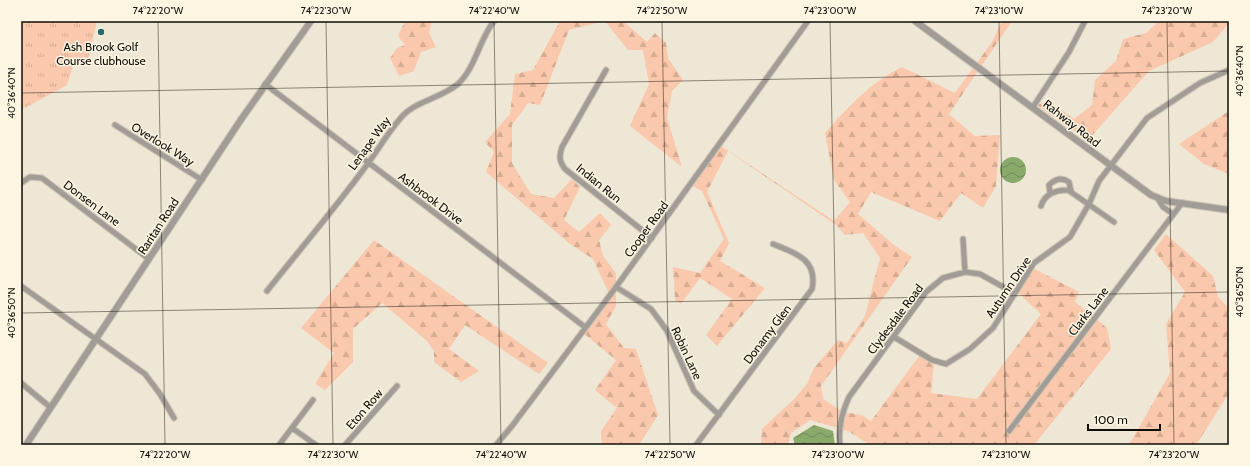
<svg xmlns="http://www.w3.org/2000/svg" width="1250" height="466" font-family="Cabin,sans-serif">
<defs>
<pattern id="grass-tufts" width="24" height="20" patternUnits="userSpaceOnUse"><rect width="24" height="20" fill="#fac8ac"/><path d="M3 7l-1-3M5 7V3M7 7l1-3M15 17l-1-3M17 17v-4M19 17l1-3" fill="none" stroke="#d5ab92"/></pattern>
<pattern id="forest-firs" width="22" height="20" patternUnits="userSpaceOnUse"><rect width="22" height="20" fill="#fac8ac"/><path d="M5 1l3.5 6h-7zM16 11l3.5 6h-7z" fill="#d5ab92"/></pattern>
<pattern id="water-waves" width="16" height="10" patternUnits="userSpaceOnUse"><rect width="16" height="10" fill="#8aaa6c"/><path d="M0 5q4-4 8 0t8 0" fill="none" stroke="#6f8957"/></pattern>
</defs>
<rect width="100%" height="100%" fill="#eee7d5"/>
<path fill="url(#grass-tufts)" d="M21 21H97L88 59 74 63 67 85 21 110Z"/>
<path fill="url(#forest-firs)" d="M405 21H432L429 33 436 47 421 52 414 71 399 76 390 58 397 48 405 45 398 36Z
M560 21H604L569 30 540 105 528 103 512 125V163L531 194 554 198 572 179 580 187 564 220 579 232 600 213 611 225 599 240 603 256 616 273V306L606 324 624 348 636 349 658 415 639 445H602L601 431 617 408 595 390 616 360 582 332 610 296 593 259 570 244 486 172 494 152 485 142 510 114 515 74 533 70Z
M605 21H623L647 42 655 33 666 43 668 58 683 80 672 91 667 118 682 167 630 126 649 84 643 50H628Z
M1002 21H1012L949 114 975 136 1000 135 996 186 983 208 961 193 940 221 871 192 858 214 894 245 912 257 821 386 823 399 843 412 862 415 871 421 920 355 934 363 931 393 977 399 1041 314 1016 291 1031 267 1079 292 1075 302 1107 328 1111 349 1034 445H870L848 431 810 420 791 433 788 445H761L762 429 795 398 807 384 814 368 838 340 847 343 865 316 880 258 863 233 845 235 836 225 728 151 707 192 729 243 720 261 765 288 717 346 706 335 732 299 700 278 681 304 675 300 673 267 700 273 724 239 702 191 689 184 718 144 834 221 850 202 834 180 825 133C848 107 871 82 902 67L955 93 992 42Z
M1159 21H1229V23L1213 42 1149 71 1088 140 1070 129 1037 105 1048 101 1074 119 1092 105 1095 80 1116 61 1123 39 1146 33Z
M1229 111V174L1204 164 1179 144Z
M1166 234 1213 276 1218 297 1229 308V393L1196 445H1129L1170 373 1166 324 1185 292 1154 250Z
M374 240 548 363 539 374 465 325 449 349 479 371 461 382 434 362V351L427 341 382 303 353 329V362L325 390 315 384 334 353 301 328Z"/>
<path fill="url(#water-waves)" d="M1000 170a13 13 0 1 1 26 0a13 13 0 1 1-26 0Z
M814 425 833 431 835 445H795L793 438Z"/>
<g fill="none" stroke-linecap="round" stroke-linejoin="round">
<g stroke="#cac4b4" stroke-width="7">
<path id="minor" d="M606 70 562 147C559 156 559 161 565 169L652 238
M265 84 585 327
M1033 107 1069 52 1085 21
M115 125 202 180
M21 183 30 177 42 178 149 259
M1050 194 1049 185C1055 179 1062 177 1069 182L1071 191
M1158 199 1163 207 1173 214
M1041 206C1045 193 1057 190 1068 190L1114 222
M963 239 965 272
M21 286 145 374 160 394 174 418
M616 287 651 309 660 321 667 331 694 391 719 415
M267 291C301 248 337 206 369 162 379 148 388 133 399 120 413 101 440 99 458 84 476 67 479 40 494 21
M894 337 932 360 946 364 970 349 993 328 1034 263 1070 237 1089 204 1099 181 1147 118 1200 83 1229 70
M21 383 50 407
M292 428 316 445
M1009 431 1182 203
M279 445 313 400
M345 445 397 386
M496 445 512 426 616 287 808 21
M696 445 812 289C818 259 795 253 773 244
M840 445C838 429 842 412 849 397L926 292 943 278 965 272 980 274 1014 293"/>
</g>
<g stroke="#cac4b4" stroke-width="8">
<path id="tertiary" d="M915 21 1151 195 1166 201 1229 210
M26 445 242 118 311 21"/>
</g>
<use href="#minor" stroke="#a19c95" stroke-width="5"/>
<use href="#tertiary" stroke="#a19c95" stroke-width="6"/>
</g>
<path fill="none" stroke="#0f0d07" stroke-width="1" stroke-opacity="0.45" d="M158 21 165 445M326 21 333 445M494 21 501 445M662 21 670 445M830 21 838 445M999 21 1006 445M1167 21 1174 445M21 93 1229 71M21 313 1229 292"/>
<circle fill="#226d6a" stroke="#fbf5e2" stroke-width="1.5" cx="101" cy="32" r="4"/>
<g text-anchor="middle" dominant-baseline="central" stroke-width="3" stroke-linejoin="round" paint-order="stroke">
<g font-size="12" fill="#0f0d07" stroke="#fbf5e2">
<text x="101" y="46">Ash Brook Golf<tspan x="101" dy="14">Course clubhouse</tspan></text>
</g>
<g font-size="12" fill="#0f0d07" stroke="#fbf5e2">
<text transform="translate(1072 123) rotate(38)">Rahway Road</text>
<text transform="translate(369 143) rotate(-54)">Lenape Way</text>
<text transform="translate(163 144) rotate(32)">Overlook Way</text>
<text transform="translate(599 183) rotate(39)">Indian Run</text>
<text transform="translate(431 198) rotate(37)">Ashbrook Drive</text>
<text transform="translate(92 203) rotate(37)">Donsen Lane</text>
<text transform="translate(158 226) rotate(-57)">Raritan Road</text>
<text transform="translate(646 229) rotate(-54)">Cooper Road</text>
<text transform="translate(1008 287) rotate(-56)">Autumn Drive</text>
<text transform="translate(1088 311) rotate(-53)">Clarks Lane</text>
<text transform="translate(895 319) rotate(-53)">Clydesdale Road</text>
<text transform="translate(767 334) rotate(-53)">Donamy Glen</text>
<text transform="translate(687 353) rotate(65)">Robin Lane</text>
<text transform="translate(364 409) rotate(-49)">Eton Row</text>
</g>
</g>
<rect width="1250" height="466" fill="none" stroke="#fbf5e2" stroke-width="44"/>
<path d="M1088 424v6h72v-6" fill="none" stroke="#0f0d07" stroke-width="2"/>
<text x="1094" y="424" font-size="12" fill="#0f0d07" stroke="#fbf5e2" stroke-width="3" paint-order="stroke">100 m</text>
<rect x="22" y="22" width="1206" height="422" fill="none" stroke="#0f0d07" stroke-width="1.5"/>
<g font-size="10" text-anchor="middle" fill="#0f0d07">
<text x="158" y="14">74°22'20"W</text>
<text x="326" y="14">74°22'30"W</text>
<text x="494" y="14">74°22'40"W</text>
<text x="662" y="14">74°22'50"W</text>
<text x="830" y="14">74°23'00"W</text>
<text x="999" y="14">74°23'10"W</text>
<text x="1167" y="14">74°23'20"W</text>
<text transform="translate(1239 71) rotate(-90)" y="4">40°36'40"N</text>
<text transform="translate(11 93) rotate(-90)" y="4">40°36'40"N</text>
<text transform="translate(1239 292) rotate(-90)" y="4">40°36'50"N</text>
<text transform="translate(11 313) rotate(-90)" y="4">40°36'50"N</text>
<text x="165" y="458">74°22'20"W</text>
<text x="333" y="458">74°22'30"W</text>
<text x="501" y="458">74°22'40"W</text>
<text x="670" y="458">74°22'50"W</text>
<text x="838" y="458">74°23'00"W</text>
<text x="1006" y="458">74°23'10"W</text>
<text x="1174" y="458">74°23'20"W</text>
</g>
</svg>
